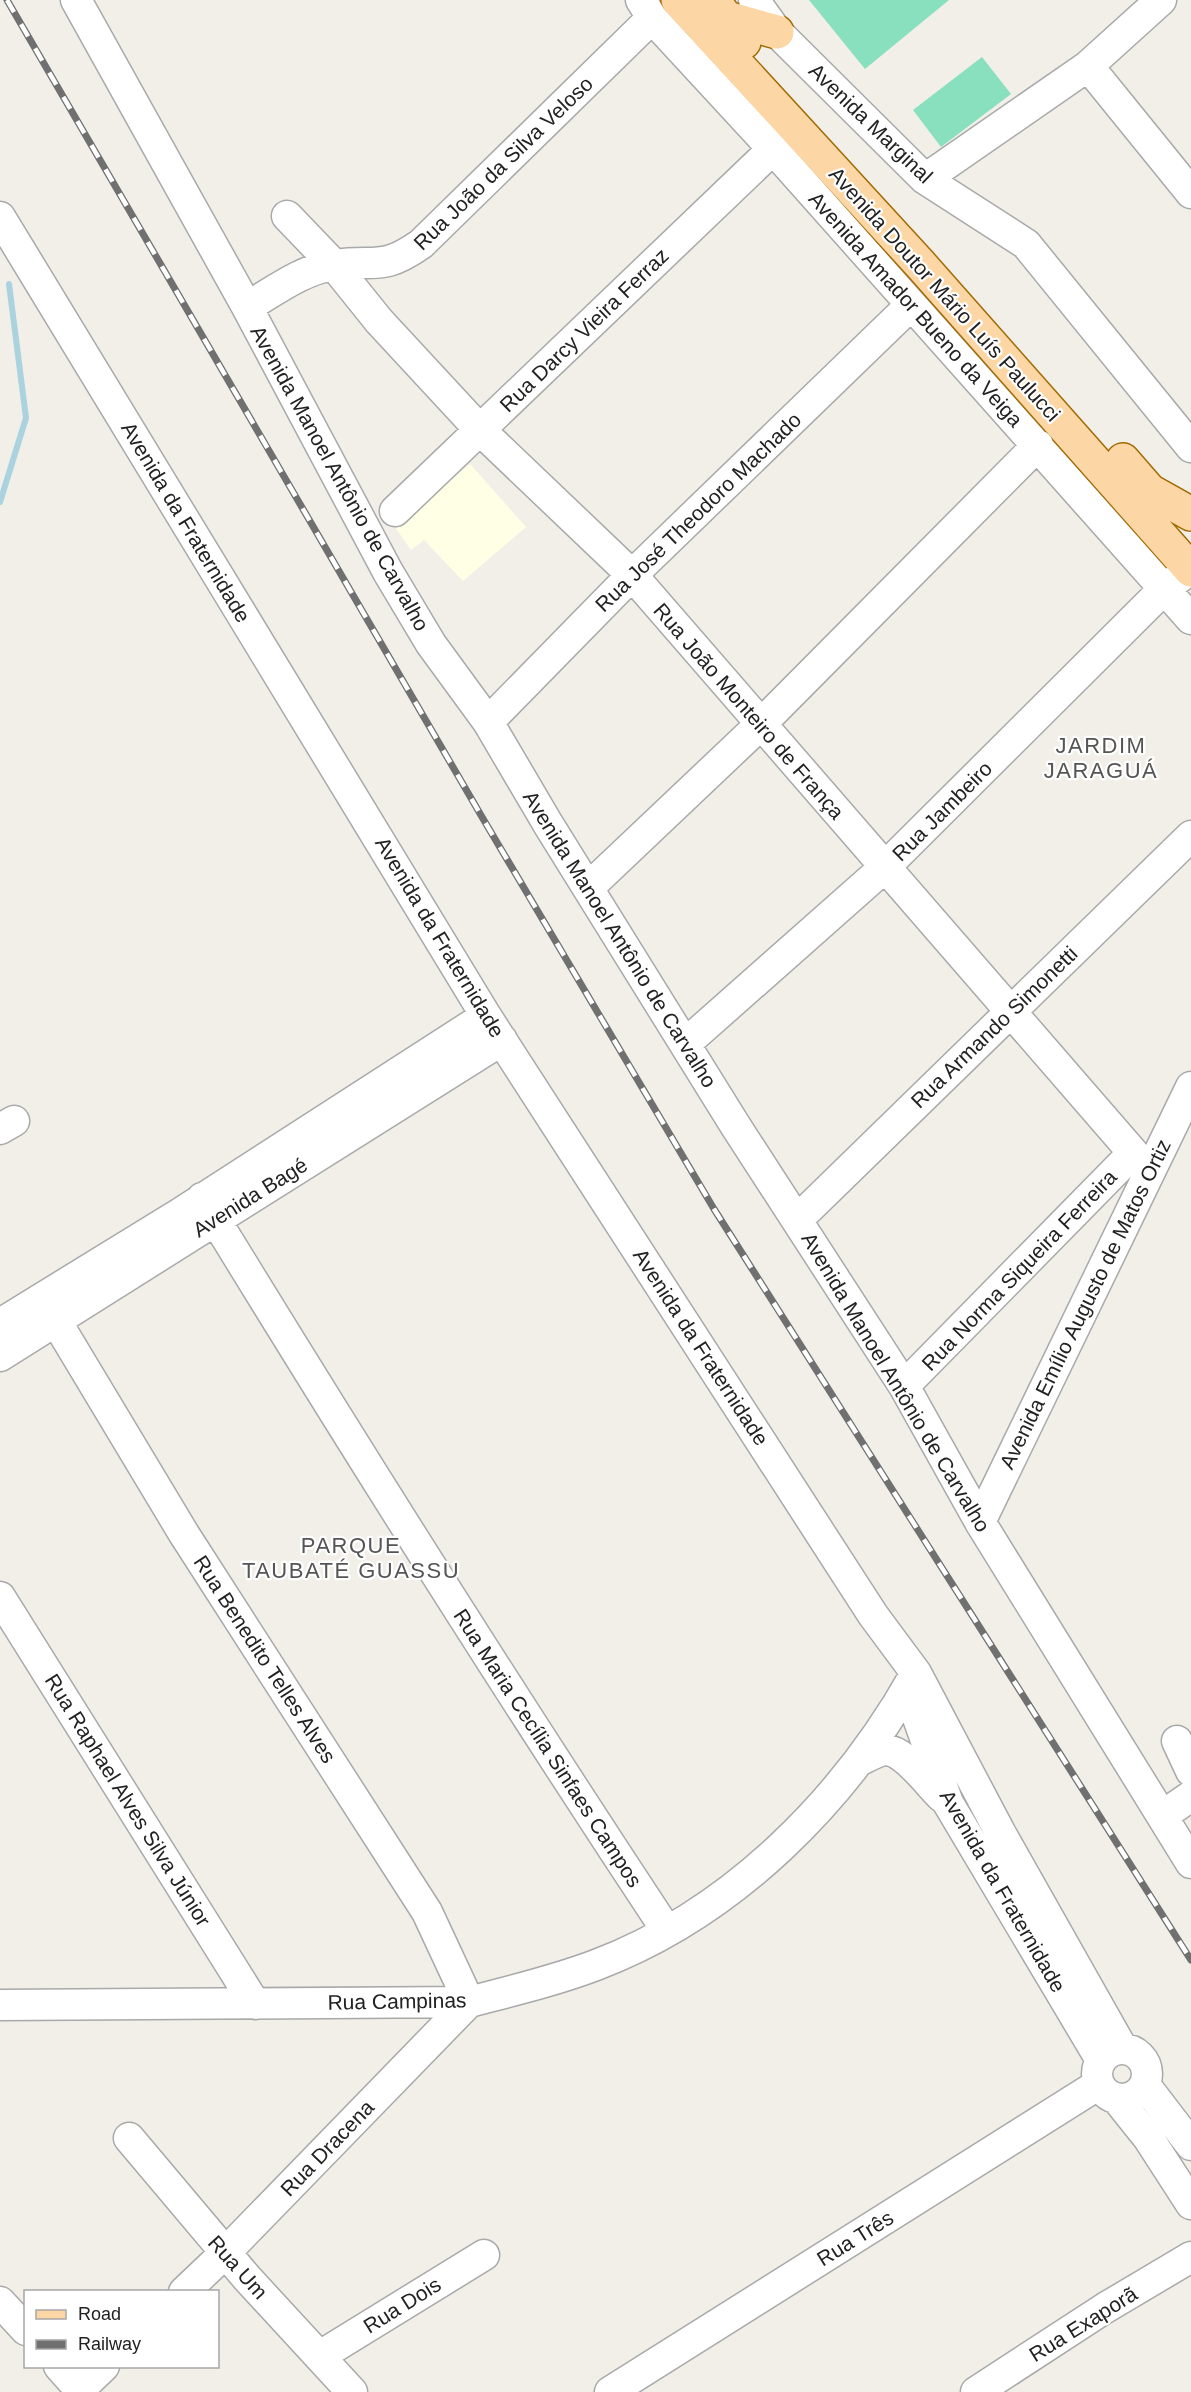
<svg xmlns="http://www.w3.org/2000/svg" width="1191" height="2392" font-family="Arial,sans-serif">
<rect width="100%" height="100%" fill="#f2efe9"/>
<path fill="#ffffe5" d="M470 464 526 527 463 581 424 540 411 550 395 527Z"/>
<path fill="#88e0be" d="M809 0H949L865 69Z
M982 57 1011 94 941 147 913 110Z"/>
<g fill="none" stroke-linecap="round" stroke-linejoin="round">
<path stroke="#aad3df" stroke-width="6" d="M0 502 26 418 9 284"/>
<g stroke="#a9a9a9" stroke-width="33">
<path id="minor" d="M76 0 247 307 388 572 431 644 488 722 548 824 735 1125 904 1386 980 1522 1191 1863
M641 0 652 18 773 149 1191 619
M754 0 777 32 925 179 1026 244 1191 447
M1088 66 1191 193
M925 179 1088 66 1161 0
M287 216 334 265 379 321 480 430 632 575 1149 1171
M0 217 486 1016 873 1615 916 1673 1001 1834 1122 2048
M247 307C273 292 303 269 334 265 376 259 381 272 421 244L652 18
M395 511 773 149
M488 722 632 575 911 305
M589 887 761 724 1038 445
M685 1044 885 867 1164 589 1180 577
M0 1129 14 1121
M202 1198C353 1445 507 1689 667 1931
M798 1219 1191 836
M56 1321 184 1534 427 1912 469 2002 225 2253 184 2292
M0 1324 179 1214 486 1016
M0 1356 502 1040
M904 1386 1133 1153
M980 1522 1191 1087
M0 1597 255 2004
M912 1701 948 1803 1101 2060
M1177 1741 1191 1771
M859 1761C867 1757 877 1751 885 1750 905 1750 928 1784 942 1797
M1162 1816 1191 1796
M0 2005 469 2002C511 1991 554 1981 596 1965 733 1913 845 1800 916 1673
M1097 2074a25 25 0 1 1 50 0a25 25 0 1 1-50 0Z
M1145 2085 1191 2145
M1117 2099 1149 2139 1191 2204
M129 2138 247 2278 352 2392
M0 2302 26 2330
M320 2356 484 2255
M59 2366 82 2392
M77 2392 104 2366
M610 2392 1099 2084
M976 2392 1105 2308 1191 2257"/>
</g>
<g stroke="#a06b00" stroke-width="36">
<path id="major" d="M678 0 921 265 1191 570
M713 0 744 42
M723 17 777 32
M1123 460 1150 491 1191 514"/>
</g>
<use href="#minor" stroke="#fff" stroke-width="30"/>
<use href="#major" stroke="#fcd6a4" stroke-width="33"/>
<g stroke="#707070" stroke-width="7">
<path id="rail" d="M7 0 482 817 714 1209 1191 1960"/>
</g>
<use href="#rail" stroke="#fff" stroke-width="4.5" stroke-dasharray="14" stroke-linecap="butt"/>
</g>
<g text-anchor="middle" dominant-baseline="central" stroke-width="4.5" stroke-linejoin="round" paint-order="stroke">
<g font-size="21" fill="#222" stroke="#fff">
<text transform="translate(871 123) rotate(44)">Avenida Marginal</text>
<text transform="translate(503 163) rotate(-44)">Rua João da Silva Veloso</text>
<text transform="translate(945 294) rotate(48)">Avenida Doutor Mário Luís Paulucci</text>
<text transform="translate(916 309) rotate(48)">Avenida Amador Bueno da Veiga</text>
<text transform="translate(584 330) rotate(-44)">Rua Darcy Vieira Ferraz</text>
<text transform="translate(340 478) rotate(61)">Avenida Manoel Antônio de Carvalho</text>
<text transform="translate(698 512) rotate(-44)">Rua José Theodoro Machado</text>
<text transform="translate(186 522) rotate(59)">Avenida da Fraternidade</text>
<text transform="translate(749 711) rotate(49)">Rua João Monteiro de França</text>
<text transform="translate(942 811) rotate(-45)">Rua Jambeiro</text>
<text transform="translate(440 937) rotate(59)">Avenida da Fraternidade</text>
<text transform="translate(620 939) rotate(58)">Avenida Manoel Antônio de Carvalho</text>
<text transform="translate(994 1027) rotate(-44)">Rua Armando Simonetti</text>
<text transform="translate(250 1197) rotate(-32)">Avenida Bagé</text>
<text transform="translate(1019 1270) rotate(-46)">Rua Norma Siqueira Ferreira</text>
<text transform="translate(1085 1304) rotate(-64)">Avenida Emílio Augusto de Matos Ortiz</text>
<text transform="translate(701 1347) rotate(57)">Avenida da Fraternidade</text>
<text transform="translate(896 1382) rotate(59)">Avenida Manoel Antônio de Carvalho</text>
<text transform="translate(265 1659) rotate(57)">Rua Benedito Telles Alves</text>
<text transform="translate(548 1748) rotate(57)">Rua Maria Cecília Sinfaes Campos</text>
<text transform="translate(128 1800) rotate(58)">Rua Raphael Alves Silva Júnior</text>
<text transform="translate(1003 1891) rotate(60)">Avenida da Fraternidade</text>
<text transform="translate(397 2001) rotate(-1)">Rua Campinas</text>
<text transform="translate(327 2148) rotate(-46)">Rua Dracena</text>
<text transform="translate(855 2238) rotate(-32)">Rua Três</text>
<text transform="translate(238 2267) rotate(48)">Rua Um</text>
<text transform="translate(402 2305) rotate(-32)">Rua Dois</text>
<text transform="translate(1083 2324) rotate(-32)">Rua Exaporã</text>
</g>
<g font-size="22" letter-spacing="1.5" fill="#555" stroke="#fff">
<text x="1101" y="745">JARDIM<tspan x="1101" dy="25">JARAGUÁ</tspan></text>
<text x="351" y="1545">PARQUE<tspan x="351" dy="25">TAUBATÉ GUASSU</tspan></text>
</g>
</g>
<rect x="24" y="2290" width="195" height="78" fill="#ffffff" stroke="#a7a7a7" stroke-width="1.5"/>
<rect x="36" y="2310" width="30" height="9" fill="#fcd6a4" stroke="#a7a7a7" stroke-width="1.5"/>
<text x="78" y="2320" font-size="18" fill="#222222">Road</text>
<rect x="36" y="2340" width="30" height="9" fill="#707070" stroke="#a7a7a7" stroke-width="1.5"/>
<text x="78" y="2350" font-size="18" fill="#222222">Railway</text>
</svg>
